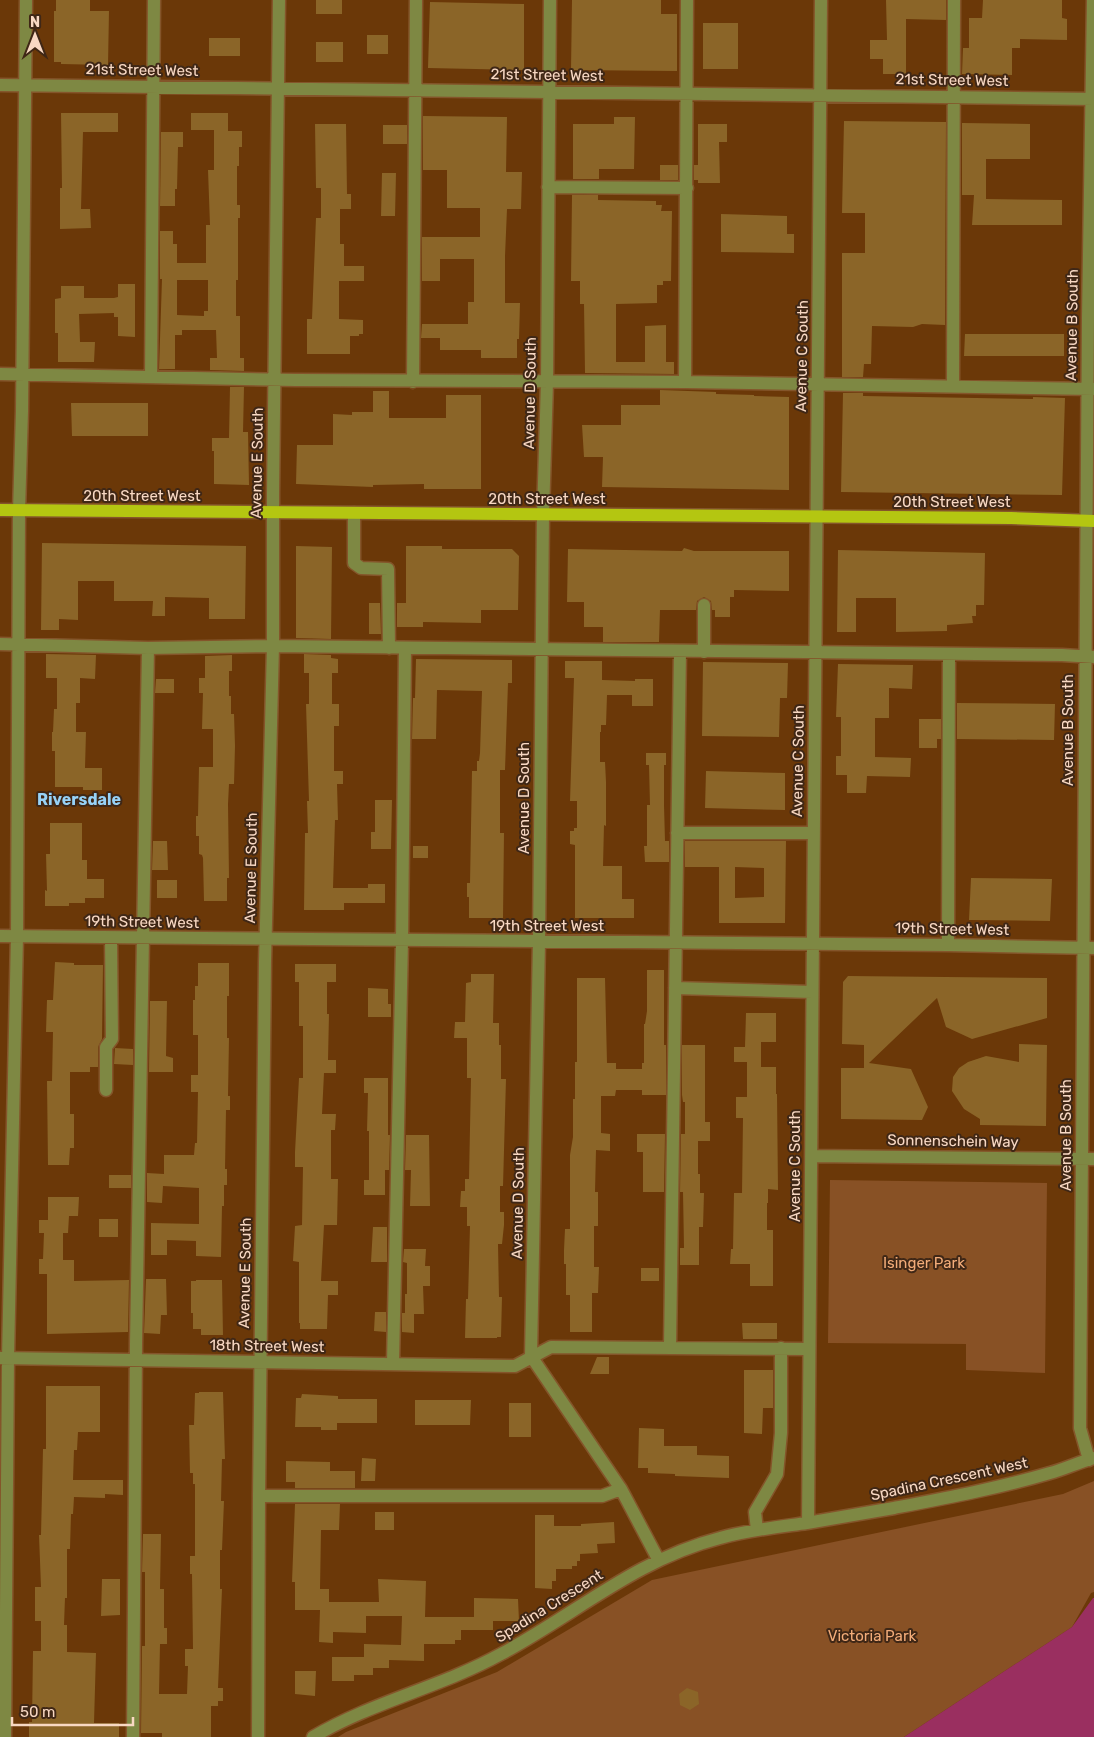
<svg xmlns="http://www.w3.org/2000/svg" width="1094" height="1737" font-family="Rubik,sans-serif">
<rect width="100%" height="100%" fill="#6b3808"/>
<path fill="#885125" d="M830 1180 1047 1183 1045 1373 966 1370V1344L828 1343Z
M1094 1481V1592L1091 1593 1072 1627 904 1737H338L346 1732 497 1672 652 1580 1063 1494Z"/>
<path fill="#9a2f60" d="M1093 1598H1094V1737H904L1072 1627Z"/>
<path fill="#8b6528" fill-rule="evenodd" d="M56 0H90V11H109L108 65 61 64V62H54V11H56Z
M316 0H342V14H316Z
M572 0H661V14H677V71L571 70Z
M886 0H946V20L906 19V74H883V59H870V40H887Z
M983 0H1062V18L1067 19V40L1020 39V48H1012V75L962 74 963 48H969V18H982Z
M430 2 524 4V70L428 68Z
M703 23H738V69H703Z
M367 35H388V54H367Z
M209 38H240V56H209Z
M316 42H343V62H316Z
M61 113H118V132H83L81 209H90L91 228 60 229V188H62Z
M191 113H228V131H242V147H239V166H237V205H240V218H238V280H236V316H240V358H244V371L210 370V358H217L216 330H182V335H175V369H159L162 279H160V231H173V244H177V263H206V225H210L208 170H214V130H191ZM177 280H208V311H204V316L177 315Z
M423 116 507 117 506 172H522L521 209H507L505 256V303H520L519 339H517V358H481V350H440V338H421L422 324H468V302H474V259H440V281H422V237H480V208H447V170H423Z
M614 117H635L634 169H599V179H573V124H614Z
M844 121 946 122 945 325 922 324 913 327 872 326 871 364H864L863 377H842V253H865V213H842Z
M962 123 1030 124V159H986V199L1062 200V225H972L974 195H962Z
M315 124H346L347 194H351V209H340V244H344V266H364V281H339V319L363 320V334H359V336H350V354H307V319H312L316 218H321V188H316Z
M698 124H727V142H719L720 183H698V180H694V165H698Z
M383 125H407V144H383Z
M161 132H183V147H178L177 189H175V206H160Z
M660 165H678V180H660Z
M382 173H396L395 216H381Z
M572 195H598V200L656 201V205H662L661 211H672L671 281H663V285H657V303L616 304V362H645V326L666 325V362H674V374L585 373 584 304H580V281H571Z
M721 214 787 216V234H794V253L721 252Z
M118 284H135V337L118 336V317H114V313L79 314 80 342H95L94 362H58V333H55V299L61 298V286H84V298H114L118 297Z
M965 334H1064V356H964Z
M230 387H244L243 432H248L249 485 214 484V451H212V438H229Z
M660 390 716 392V394L754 395V396L789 397V490L602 487 603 457H584L582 425H621V405H660Z
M373 391H389V418H446V395H481V489H424V484L373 485V487L296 484 297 445H333V414L352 415V412H373Z
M843 393H863V396L1033 399V397L1065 398 1062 495 841 492Z
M71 403H148V436H72Z
M42 543 246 546 245 619H209V598L165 597V616H152L153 601H114V581H78V620L59 619V630H41Z
M296 546 332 547 331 639 296 638Z
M406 546H442V549H512L519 556 518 610H481V623L423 622V627H397V603H406Z
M684 548 694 551H789V591L734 590V597H730V617H715V610H712L711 601 704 597 697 601 696 610H660L659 642H603V627H584V602H567L568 549 682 551Z
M838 550 985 553 984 605H976V616H972L973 623 947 625V631L896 632V598H856V632H837Z
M369 603H380L381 634H369Z
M46 654 96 655 95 679 80 678V703H76V732H86L85 768H102V790H83V787H55V751H52V732H53L54 709H57V678H46Z
M304 654 331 655V658L338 659V673H332V704H339V726H334V771H343V784H337L338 820H335L333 888H368V884H385V903H344V910H304L305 833H308L307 801H309L306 704H309V673H304Z
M232 655V671H229V696H231V714H234L235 746 234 784H229L228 804 229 878H227V901H204L203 858 202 855 199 854V836H196V816H198L199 767H213V729H202L203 693H199V678H205V656Z
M416 659 512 660V683H508L505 770H500V833H504L503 918H469V897H467V883H470L472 771H477V761H479L480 753 482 691 437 690 436 739H412L413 698H415Z
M565 661H602V680L635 681V679H653V706H632V695H607L606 725H601V732H600V762H605L606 782V826L604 825 603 866H622V899H634V918H575V845L570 844V831H574V828H577V801H570L574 678H565Z
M703 662 788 663 787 698H780L779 737 702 736Z
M838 664 913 665 912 689 889 688V718H875V757L911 758 910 777 867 776 866 793H847V775H836V756H841V717H836Z
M156 679H174V693H155Z
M957 703 1055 704 1054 740 957 739Z
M919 719H941V739H937V748H919Z
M646 753H666V765H664V805L665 841H669V862H645L644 846H647V805H650L649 765H646Z
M706 771 785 773V810L705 808Z
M375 800H392L391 849H371V832H375Z
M50 823H82V860H87V879H104V898H85V903H69V906H45V890L47 891 46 854H50Z
M153 841H167L168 870H152Z
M685 841H786L785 923H719V867H685ZM735 867 764 868V897L735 898Z
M413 846H428V858H413Z
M971 878 1052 879 1050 921 969 920Z
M157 880H177V898H157Z
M55 962 74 963V965H103L102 1039 98 1047V1067H90V1072H70V1114H74V1148H70L69 1165H48L47 1081H52L53 1032H46L47 1000H53Z
M198 963H229V996H227V1038H229L228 1096H230V1110H226L225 1169H227V1185H224V1206H222L221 1257 196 1256V1241L167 1240V1255H151V1223L199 1224V1188L163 1186 162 1203 147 1202V1173L164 1174V1155H194L195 1143H197L198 1092H191V1075H198V1035H193V1000H195V986H198Z
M295 964H336V982H327V1014H329L328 1060H336V1073H324L322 1114H336L335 1130H331V1179H338L337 1225H324L321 1281H338V1295H328L327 1329H300V1323H299V1262L293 1261 295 1226 302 1225 303 1167H295V1152L299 1078H303V1026H299V982H295Z
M647 970H664V1045H666V1095H642V1090H616L615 1096H601V1133L610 1134V1151L596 1150 595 1192H598V1226H594V1267H599L598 1293H592V1332H570V1295H566V1264H564V1250L565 1229H570V1155L573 1137V1099H575V1062H577V978H605L607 1063H616V1069H642V1063H644V1024H645L647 1011Z
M471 974H494L493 1023H499V1045H501V1079H506L503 1186H500V1212H504V1225L502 1244H498L499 1297H502L501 1337H497V1338H465L466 1299H468L470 1226H467V1207H460L461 1191H465V1179H469L471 1078H467V1038H454L455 1022H465L466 983 471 982Z
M848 976 1047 978V1018L972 1039 946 1027 937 998 869 1063 911 1069 928 1107 922 1120 841 1119V1068H864V1045L842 1044 843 982Z
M368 988 388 989V1004H391V1017H368Z
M150 1001H167L166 1056 173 1058V1072H149Z
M746 1013H776V1042H761V1067H776V1094H777L778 1190 768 1189V1203H767V1230H773V1286H750V1264H730L731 1249H733L734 1193H742L743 1118H736V1097H747V1062H734V1047H745Z
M1019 1044 1047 1045 1046 1126 980 1125V1119L964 1109 952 1091 953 1077 959 1068 968 1062 986 1056 1019 1062Z
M682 1045H705V1122H710V1141H698V1174H700V1193H704L703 1227H699V1265H680V1248H684L683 1192H680L681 1134H685V1102H683L682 1095Z
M115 1048 133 1049V1065L114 1064Z
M364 1078H388V1135H390L389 1170H385V1195H364V1180H369V1131H367L368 1093H364Z
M637 1134H665L664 1192H643V1152H637Z
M406 1135H429L430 1206H410L411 1170H405Z
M109 1175H131V1188H109Z
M48 1197H79L78 1216H69L68 1233H63V1260H74V1281L129 1280 128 1332 47 1334V1274H39V1259H43L44 1233H39V1220H48Z
M99 1219H118V1237H99Z
M373 1227H387V1262H371Z
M404 1249H426L425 1266H430V1286H423L424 1314H414V1333L402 1332V1313H405V1294H407V1263L403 1262Z
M641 1268H659V1281H641Z
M146 1279H166L167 1315H161L160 1334 144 1333Z
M196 1280H222L223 1335H201V1329H193V1313H191V1281H196Z
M375 1312H386V1332L374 1331Z
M742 1323H777V1339H743Z
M597 1357H609V1374H590Z
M744 1370H773V1408H763L762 1434 744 1433Z
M46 1386H100V1432H78L77 1450H74L73 1480H123V1495L105 1494V1498L74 1497 73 1514H71L70 1549H67V1598H65L64 1625H67V1652L96 1653 94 1723H119V1737H29V1722H32L33 1651H41V1621H35V1587H41L39 1535H41L43 1449H46Z
M199 1392H223L225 1459H222L221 1501H224L222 1550H220V1589H222L218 1688H223V1701H218V1706H211V1737H162V1733H141L142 1646H145V1572H142L143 1534H161L160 1589H164V1628H167V1644H160L159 1694H187L188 1666H185V1649H193L192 1574H190V1556H195V1484H193V1473H190L189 1425H194L195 1393H199Z
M302 1394 338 1396V1399H377V1423H337V1430H321V1427H295L296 1398H301Z
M415 1400H471L470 1425H415Z
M509 1403H531V1437H509Z
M639 1428 664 1429V1446H697V1455L729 1456V1478L675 1476V1474L648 1473V1468H638Z
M362 1458 376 1459 375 1481H361Z
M286 1461 330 1462V1471H355V1488H295V1482H286Z
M295 1504H340L339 1530H321L320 1589H329V1602H379L378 1579 426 1581 425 1617H474V1598L518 1599 519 1621H493V1630H461V1640H455V1644H424V1661L389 1660V1668H373V1675H354V1681H332V1657H364V1644L401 1645 402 1616H366V1633L333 1632V1643L319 1642 320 1610H295V1582H292Z
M375 1512H394V1530H375Z
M535 1515H554V1526H581V1524L614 1522 615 1543 597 1544 598 1553 580 1554V1561H577V1566H572V1569H556V1581H552V1589L535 1588Z
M102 1579H120V1615L101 1616Z
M295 1671H316L315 1696 295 1694Z
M687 1688 698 1692 699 1704 690 1710 680 1705 679 1694Z"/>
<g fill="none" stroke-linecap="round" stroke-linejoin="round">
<g stroke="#84552a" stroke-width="15">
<path id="minor" d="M550 0 547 382 543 515 539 942 531 1356 621 1489 658 1559
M0 85 1094 99
M548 187 687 188
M0 374 296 380 685 382 1094 389
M151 377 154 0
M413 382 416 0
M685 382 687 0
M953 386 954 0
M354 513V563L361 568 388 569 389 648
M0 644 148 648 273 646 1062 655 1094 657
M704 652V605
M677 833H814
M0 936 948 945 1094 948
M948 945 949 655
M675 988 812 992
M106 1090V1047L112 1039 111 938
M811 1156 1094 1159
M670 1347 680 651
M0 1358 515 1366 551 1347 809 1349
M393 1363 402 941 405 648
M1089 1460 1080 1428 1088 318 1093 0
M259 1496H602L621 1489
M808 1523 821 0
M757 1530 755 1512 777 1474 781 1433V1348
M5 1737 8 1358 17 936 19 511 22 411 26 0
M133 1737 136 1344 148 648
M258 1737 259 1496 265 962 273 646V494L279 0
M313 1737C372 1702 441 1687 501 1654 576 1614 635 1560 720 1538 748 1530 778 1527 807 1523 836 1518 865 1513 894 1508 946 1498 999 1488 1050 1473 1065 1469 1079 1462 1094 1458"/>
</g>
<g stroke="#84552a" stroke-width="15">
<path id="major" d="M0 510 1011 518 1094 521"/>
</g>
<use href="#minor" stroke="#7e8843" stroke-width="12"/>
<use href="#major" stroke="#b4c611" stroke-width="12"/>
</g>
<g text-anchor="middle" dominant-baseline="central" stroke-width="4" stroke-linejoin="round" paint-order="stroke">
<g font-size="15" fill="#f8d8c3" stroke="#3f2716">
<text transform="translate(142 70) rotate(1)">21st Street West</text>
<text transform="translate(547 75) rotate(1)">21st Street West</text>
<text transform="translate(952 80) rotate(1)">21st Street West</text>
<text transform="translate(1072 325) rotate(-89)">Avenue B South</text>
<text transform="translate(802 356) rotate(-89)">Avenue C South</text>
<text transform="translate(530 393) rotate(-89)">Avenue D South</text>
<text transform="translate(257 463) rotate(-89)">Avenue E South</text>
<text x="142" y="496">20th Street West</text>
<text x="547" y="499">20th Street West</text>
<text x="952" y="502">20th Street West</text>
<text transform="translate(1068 730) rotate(-90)">Avenue B South</text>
<text transform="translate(798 761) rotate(-89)">Avenue C South</text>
<text transform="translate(524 798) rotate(-90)">Avenue D South</text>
<text transform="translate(251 868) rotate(-89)">Avenue E South</text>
<text transform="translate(142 922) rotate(1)">19th Street West</text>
<text x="547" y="926">19th Street West</text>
<text transform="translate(952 929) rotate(1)">19th Street West</text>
<text transform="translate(1066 1135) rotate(-90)">Avenue B South</text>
<text transform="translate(953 1141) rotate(1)">Sonnenschein Way</text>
<text transform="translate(795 1166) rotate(-90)">Avenue C South</text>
<text transform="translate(518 1203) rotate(-89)">Avenue D South</text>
<text transform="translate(245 1273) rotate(-89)">Avenue E South</text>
<text transform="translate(267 1346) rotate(1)">18th Street West</text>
<text transform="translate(949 1479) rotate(-12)">Spadina Crescent West</text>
<text transform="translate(549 1606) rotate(-32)">Spadina Crescent</text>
</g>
<g font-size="15" fill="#f3ac79" stroke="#3f2716">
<text x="924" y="1263">Isinger Park</text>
<text x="872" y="1636">Victoria Park</text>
</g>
<g font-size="16" font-weight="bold" fill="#97d2f7" stroke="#3f2716">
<text x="79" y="799">Riversdale</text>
</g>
</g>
<g transform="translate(35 35)" stroke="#3f2716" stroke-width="4" paint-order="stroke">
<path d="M0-4L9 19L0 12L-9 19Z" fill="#f8d8c3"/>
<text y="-8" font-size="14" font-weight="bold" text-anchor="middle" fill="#f8d8c3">N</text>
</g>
<path d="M12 1717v8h121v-8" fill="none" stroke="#f8d8c3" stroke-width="2.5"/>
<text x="20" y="1717" font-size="15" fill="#f8d8c3" stroke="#3f2716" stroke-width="4" paint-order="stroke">50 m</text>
</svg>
